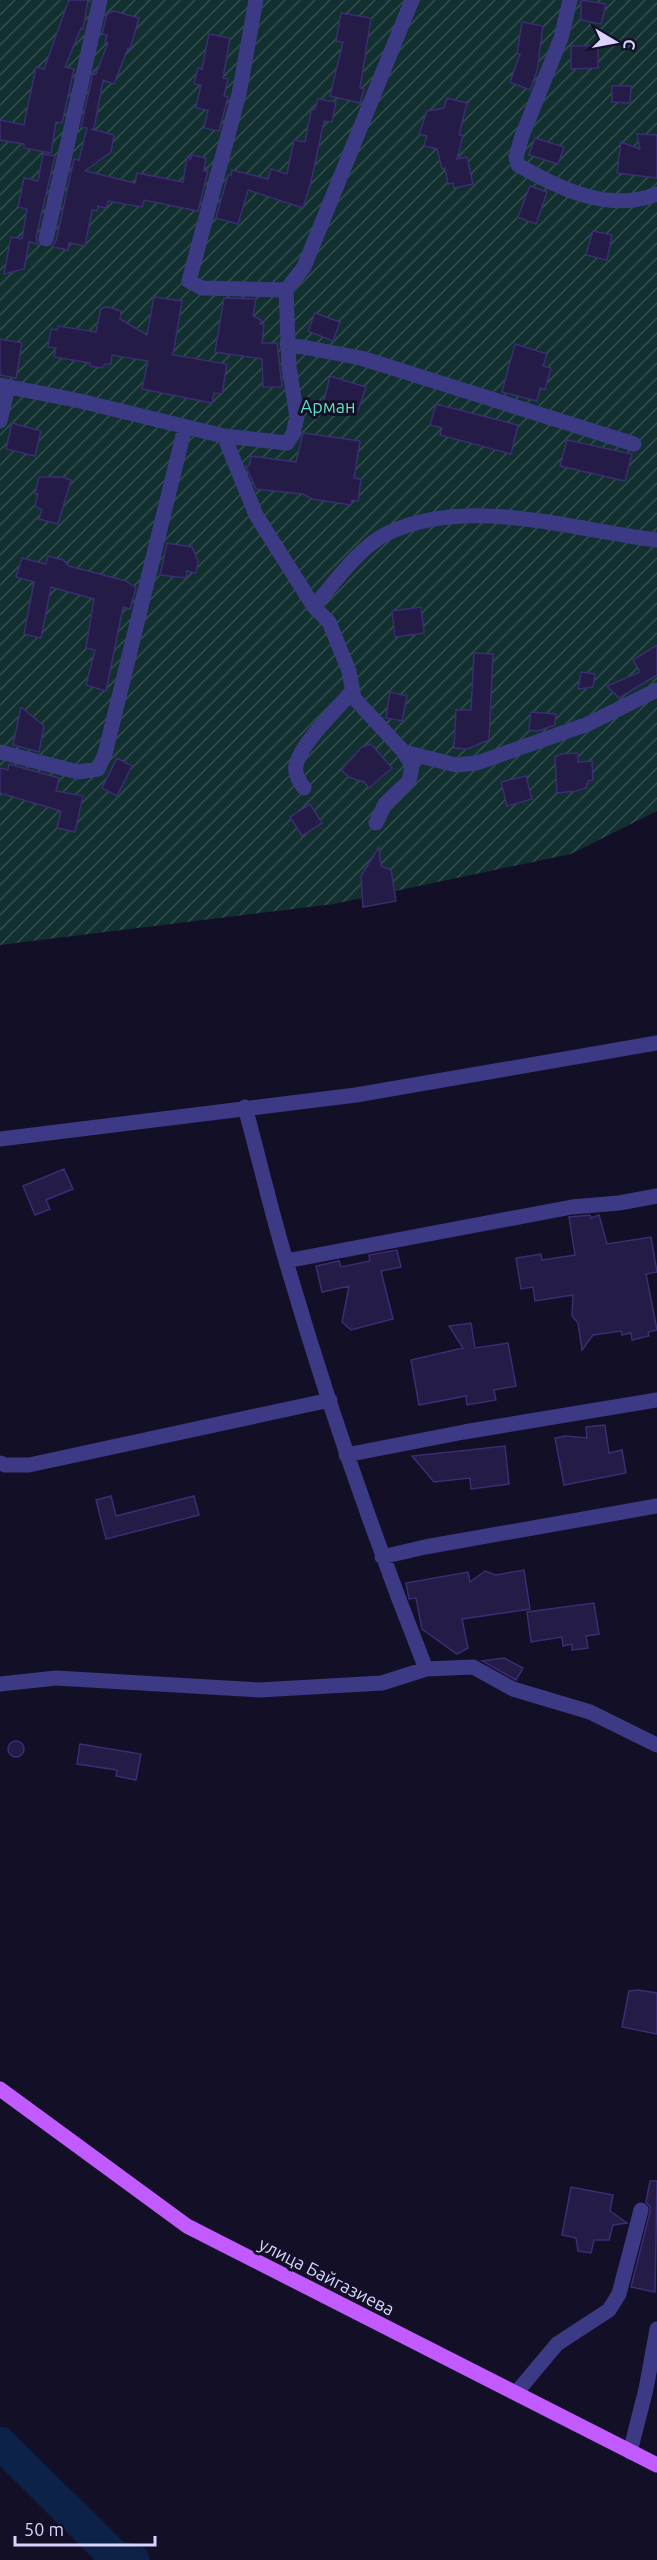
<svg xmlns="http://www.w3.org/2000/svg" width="657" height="2560" font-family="Ubuntu,sans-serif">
<defs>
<pattern id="garden-furrows" width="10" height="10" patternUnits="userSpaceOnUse" patternTransform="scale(1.5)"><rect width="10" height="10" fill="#12302f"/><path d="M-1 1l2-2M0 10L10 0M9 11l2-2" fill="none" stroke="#344d4e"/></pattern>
</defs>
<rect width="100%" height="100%" fill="#130f26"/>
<path fill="url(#garden-furrows)" d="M0 0H657V811L571 854 334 904 0 945Z"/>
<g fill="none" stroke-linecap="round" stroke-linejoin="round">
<path stroke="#0c2248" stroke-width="33" d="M0 2443 115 2557 133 2560"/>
</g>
<path fill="#241b47" stroke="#3b2d73" stroke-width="1.5" d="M69 0H88L83 29 81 28 65 67 74 69 62 123 56 122 51 153 24 148V144L0 140V120L24 125 36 67 44 69Z
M581 0 606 4 601 24 581 20Z
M114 11 139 18 130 49 128 48 114 84 103 80 94 129H91L114 135 111 152 85 171 135 183 137 173 183 182 187 158 191 159V155L206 158 204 171H208L198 211 144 200 142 207 108 201 106 208 98 206 97 211 92 210 85 246 69 243 68 250 52 247 56 241 74 159 79 160 87 128 81 127 93 73 96 74 108 43 105 42 107 35 102 34 107 14Z
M341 13 371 18 360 88 364 89 360 103 330 96 343 42 336 41Z
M522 22 543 26 537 71 530 90 510 82 520 54H517Z
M209 34 230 38 223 78 228 79 224 96 228 97 219 131 204 128 208 110 196 108 201 85 194 84 198 68 202 69Z
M571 46H598V68L571 69Z
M612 86H631L630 103 612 102Z
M447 98 467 103 459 135H463L457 159 467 157 473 184 454 188 453 183 448 184 445 168 442 169 437 149 424 146 427 136 419 134 427 111 444 108Z
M318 99 336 102 332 122 324 121 311 182 303 208 248 190 238 224 216 218 228 175H231L232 170 268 179 271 169 287 174 294 140 305 142 311 111 315 109Z
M637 134 657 135V178L617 173 621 142 640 149Z
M535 138 564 147 558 164 529 155Z
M43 154 55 156 36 237 38 244 29 242 24 269 4 274 11 237 22 239 27 209 18 207 24 178 38 181Z
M530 186 547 192 536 224 518 217Z
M593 231 612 235 607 260 586 255Z
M154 297 182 301 173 355 227 364 222 394 214 393 212 403 142 389 148 361 112 355 111 364H105L102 368 90 366V363L54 357 56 348 48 347 51 329 57 330 58 326 96 332 101 308 108 307 121 311 120 319 147 335Z
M224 298 256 299 253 316 261 320 260 324 264 325 262 343H277L282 387H263L262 359 215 352Z
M315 313 340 322 333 341 308 331Z
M0 339 22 343 16 378 0 375Z
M515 344 547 354 543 366 551 368 545 390 540 388 537 401 502 392Z
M330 376 366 387 358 411 324 401Z
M436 404 518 425 511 454 440 435 442 428 430 425Z
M12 423 41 431 35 456 6 449Z
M303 433 360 441 354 478 361 479 358 501 352 500 351 505 312 499 303 494 256 489 246 466H249L251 456 296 462Z
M567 440 632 454 625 481 560 466Z
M39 477H62L71 480 58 524 39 519 42 510 35 506 38 494H35Z
M167 543 192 547 198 561 196 573 187 571 186 578 160 575Z
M48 556 63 560 69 566 126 581 136 588 130 609 123 607 106 691 86 685 95 650 86 648 94 599 51 587 41 638 24 634 34 582 16 577 22 558 46 564Z
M421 607 424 633 395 637 392 611Z
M657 645V675L619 698 607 686 640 672 633 660Z
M474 653 493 654 489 740 467 749 454 748 456 710H471Z
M581 672 595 674 593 687 578 689Z
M390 692 407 696 402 721 386 718Z
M21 707 44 726 39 752 13 745Z
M531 712 556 714 555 725 538 731 529 730Z
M371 744 392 768 369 788 364 782 349 777 341 770 362 747Z
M578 753V762L592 761 593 780 588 781 586 788 576 791 557 793 555 757 561 754Z
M117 758 132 766 117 796 102 788Z
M9 764 59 778 56 791 83 796 75 832 57 828 61 811 0 793V768L8 770Z
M526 776 532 799 507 806 501 782Z
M310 804 322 823 302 836 290 817Z
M379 847 381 866 391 870 396 901 363 907 361 876Z
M64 1169 73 1189 46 1200 50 1209 35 1215 23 1186Z
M590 1215 591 1218 599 1215 607 1244 651 1237 657 1272 646 1274 657 1330 648 1332 649 1336 632 1340 631 1333 622 1335 621 1331 593 1335 582 1350 578 1323 572 1316 573 1295 535 1301 533 1287 521 1289 516 1258 541 1254 542 1260 575 1255 569 1217Z
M397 1250 401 1267 381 1271 393 1319 351 1330 342 1322 349 1286 322 1292 316 1266 339 1261 341 1267 370 1261 369 1255Z
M471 1323 475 1348 508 1343 516 1386 494 1390 496 1400 467 1405 466 1396 419 1405 411 1360 463 1348 449 1326Z
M605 1425 609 1453 622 1450 626 1473 564 1485 555 1438 565 1436 587 1438 586 1427Z
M505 1446 509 1484 471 1489 470 1478 434 1482 412 1456Z
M111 1496 116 1516 194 1496 199 1515 106 1539 96 1500Z
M524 1570 530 1609 462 1619 468 1648 457 1654 422 1629 416 1598 409 1599 406 1583 468 1572 470 1582 485 1571 496 1575Z
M594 1603 599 1634 586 1636 588 1648 572 1650V1644L563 1646 562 1637 531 1642 527 1612Z
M504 1658 523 1668 516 1680 482 1661Z
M8 1749a8 8 0 1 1 16 0a8 8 0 1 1-16 0Z
M80 1744 141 1754 136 1780 116 1776 117 1770 77 1764Z
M638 1990 657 1993V2034L622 2027 629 1991Z
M650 2181H657L655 2292 631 2287 650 2212V2207L646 2202Z
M571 2187 613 2195 610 2211 627 2223 613 2225 609 2240H594L591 2253 578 2251 576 2238 562 2235Z"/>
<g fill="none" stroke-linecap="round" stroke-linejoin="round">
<path stroke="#3d3a85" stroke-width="15" d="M256 0 239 94 189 281 202 288 286 290
M570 0 561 38 522 136 516 157 518 165C560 189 609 213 657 194
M46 239 100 0
M287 344 361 358 634 444
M0 385 80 401 224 436 287 443 293 434 297 417 289 367 286 290 304 267 412 0
M0 421 8 387
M224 436 256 515 314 607 329 622 349 671 354 698 404 752 456 765 477 763 588 724 657 690
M314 607C333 584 360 546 388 533 470 495 572 530 657 540
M0 752 78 772 98 769 105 754 185 427
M304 788C299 781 293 772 297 762 304 740 337 710 352 691
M376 823 385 804 409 781 412 766 404 752
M0 1139 356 1095 657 1043
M286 1261 572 1207 619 1203 657 1196
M346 1455 464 1432 657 1400
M0 1463 5 1465H29L330 1400
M382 1557 425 1547 657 1506
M426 1669 473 1667 513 1689 590 1712 657 1745
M0 1684 56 1678 259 1690 382 1683 426 1669C373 1535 326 1399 286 1261 271 1210 259 1159 245 1107
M516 2393 557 2344 609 2310 619 2294 641 2210
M630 2452 646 2389 657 2329"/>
<path stroke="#c25bff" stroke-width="15" d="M0 2089 187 2226 657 2465"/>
</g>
<g text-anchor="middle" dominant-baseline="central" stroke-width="6" stroke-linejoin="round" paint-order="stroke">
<g font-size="18" fill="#5fe0c0" stroke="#130f26">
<text x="328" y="406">Арман</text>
</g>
<g font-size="18" fill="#d9d4ff" stroke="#130f26">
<text transform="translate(327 2276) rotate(27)">улица Байгазиева</text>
</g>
</g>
<g transform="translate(615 42) rotate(100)" stroke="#130f26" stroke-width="4.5" paint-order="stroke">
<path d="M0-4.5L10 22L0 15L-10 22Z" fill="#d9d4ff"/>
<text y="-9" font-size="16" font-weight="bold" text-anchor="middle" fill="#d9d4ff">С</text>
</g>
<path d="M15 2536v9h140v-9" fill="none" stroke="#d9d4ff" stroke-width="3"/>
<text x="24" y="2536" font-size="18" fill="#d9d4ff" stroke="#130f26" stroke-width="4.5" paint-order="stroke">50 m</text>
</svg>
